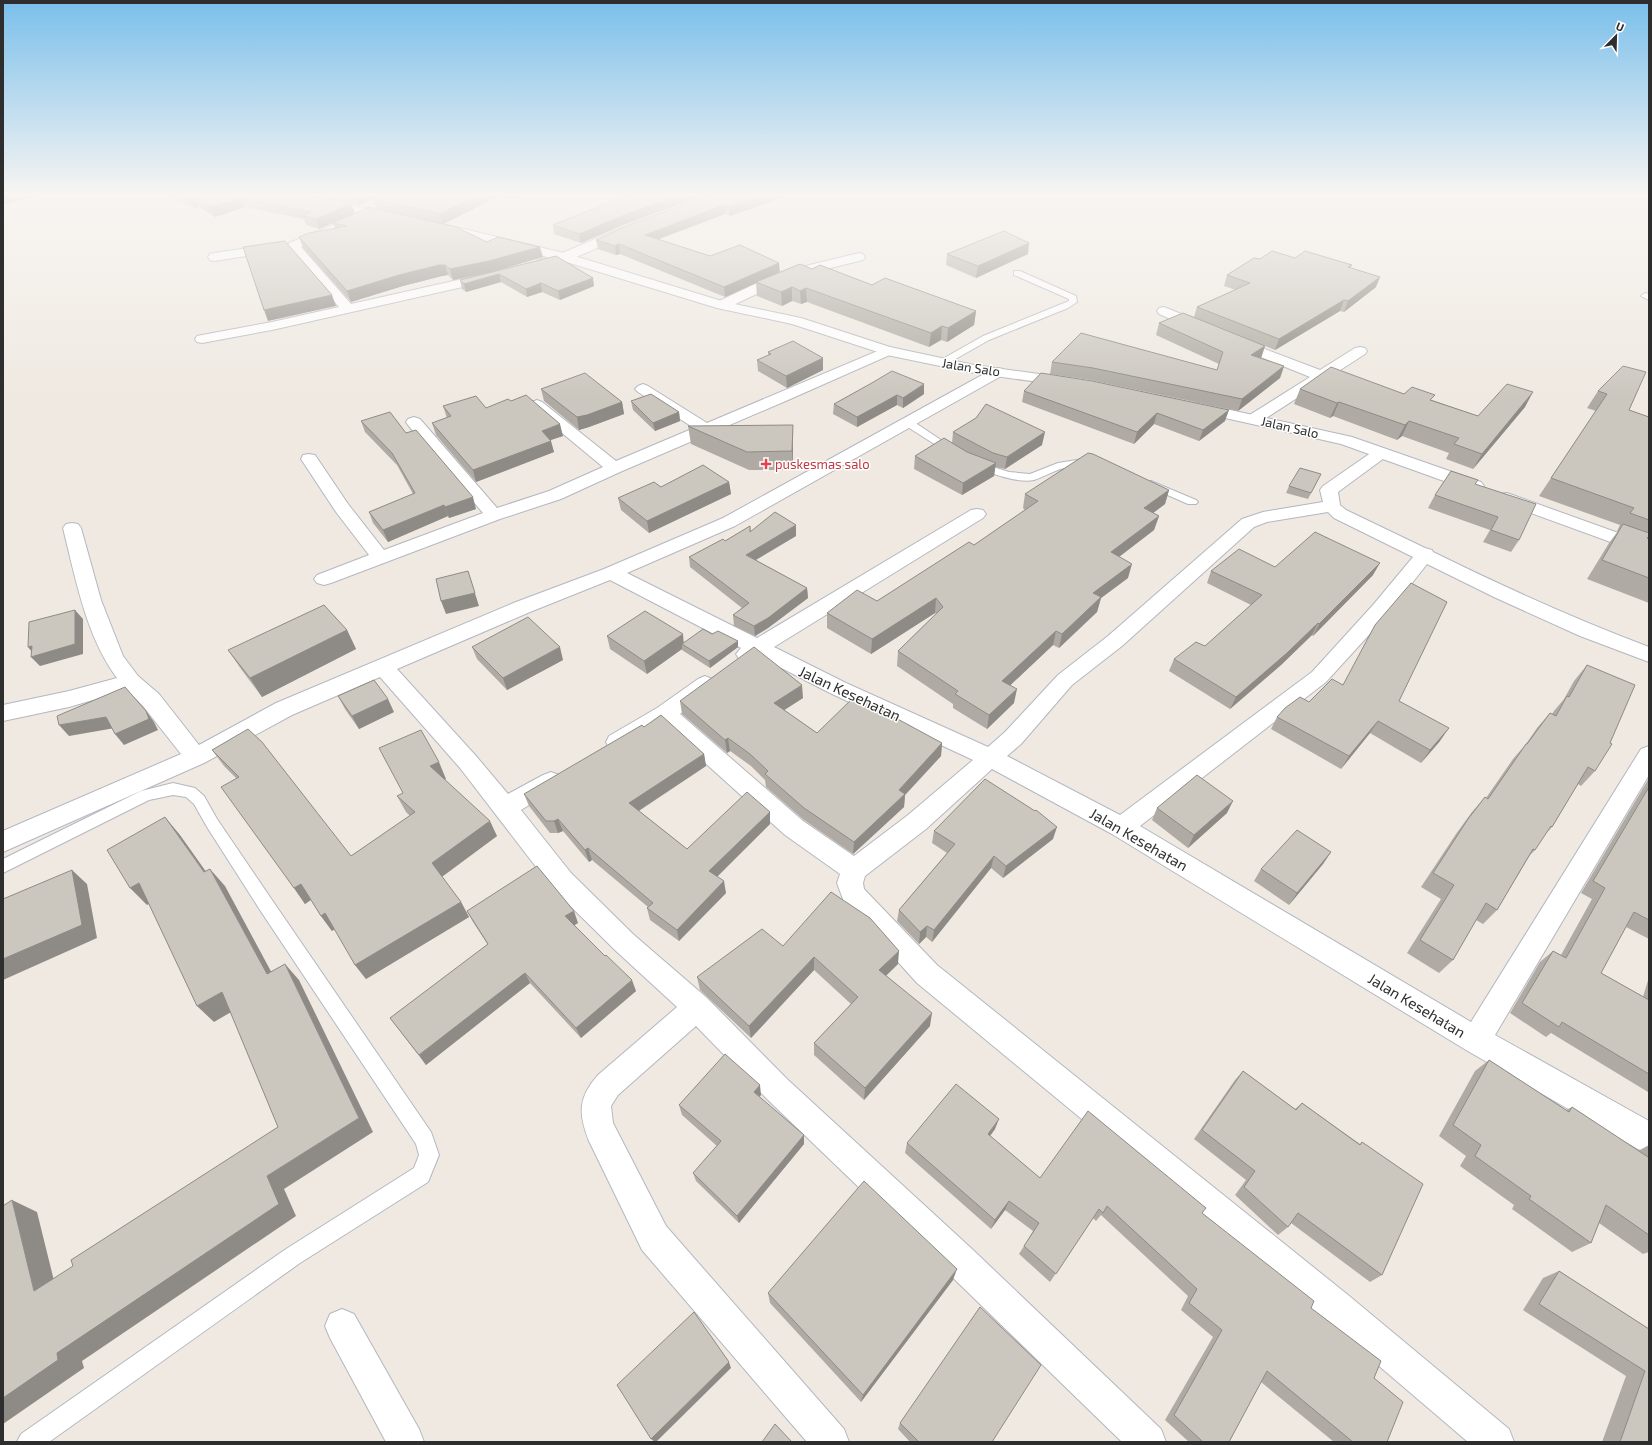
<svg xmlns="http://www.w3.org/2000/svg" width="1652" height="1445" font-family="'Exo 2',sans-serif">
<rect width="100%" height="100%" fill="#efe9e1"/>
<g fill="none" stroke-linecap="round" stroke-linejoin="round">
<g stroke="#b4b7c1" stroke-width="2">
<path id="service" d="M1014 271H1020L1076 296 1077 302 1068 308 989 340 945 365H939L937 363 939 361 983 336 1069 301V299L1014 275Z
M1645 293 1649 294V300L1641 296Z
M907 419 911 420 959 452 958 454H950L903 424 902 422Z
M1083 459 1094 461 1095 463C1092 467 1075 466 1069 467 1056 469 1046 476 1034 480 1018 484 989 472 973 467L972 465 977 462 1009 472 1030 474 1058 463Z
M1151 481 1196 500 1198 502 1196 504H1188L1147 486 1146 484 1147 482Z
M173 783 195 788 204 796 217 819 272 900 431 1132 439 1155 428 1182 300 1263 49 1442H17L21 1434 286 1249 414 1168 419 1155 416 1144 260 910 207 827 194 804 186 797 173 795 149 800 3 873V859L141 791Z"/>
</g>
<g stroke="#b4b7c1" stroke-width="2">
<path id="minor" d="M363 213 367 214 369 216 367 218 301 247 351 304 489 273 494 274 495 277 494 280 489 281 272 330 202 343 197 342 195 339 197 336 202 335 272 322 339 307 287 246 289 243Z
M623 227 627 228 629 231 627 234C609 242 555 270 538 266L536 263 538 260 560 254Z
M274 244 278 245 280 248 278 251 214 261 210 260 208 257 210 254 214 253Z
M859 253 863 254 865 257 863 260 802 275 763 291 727 308H717L715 305 717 302 753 285 793 269Z
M1164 307 1208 325 1210 328 1208 331 1203 332 1198 331 1159 314 1157 311 1159 308Z
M1236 338 1320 370 1355 348 1360 347 1365 348 1367 351 1365 354 1260 422 1254 424 1248 422 1246 419 1248 416 1310 377 1231 345 1229 342 1231 339Z
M887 347 892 348 894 351 892 354 788 400 620 472 561 499 500 519 331 583 324 585 317 583 314 579 317 575 369 555 336 512 301 459 303 455 309 454 315 455 348 504 384 550 483 513 408 425 406 422 408 419 414 417 420 419 497 508 549 491 603 467 532 408 529 405 532 402 537 400 542 402 616 461 694 428 638 392 635 389 638 386 643 384 648 386 707 423Z
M998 368 1003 369 1005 372 1003 375 735 526 627 573 757 638 971 510 977 509 983 510 986 514 983 518 774 647 846 683 988 747 1005 732 1058 675 1108 636 1242 519 1263 512 1323 502 1320 490 1323 486 1375 450 1381 448 1387 450 1389 453 1387 456 1338 492 1340 505 1346 510 1425 548 1432 550 1433 552C1504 587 1575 619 1649 647V662L1580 636 1496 598 1427 564 1387 615 1326 682 1140 826 1471 1022 1641 749 1649 746V775L1495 1035 1649 1121V1153L1638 1149 1466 1050 1112 834 992 769 926 829 865 876 863 883 864 889 937 965 1348 1295 1509 1429 1514 1442H1468L1324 1319 917 983 844 902 837 883 840 874 785 835 663 725 625 748 617 750 609 748 606 742 609 736 657 708 698 679 705 676 712 679 716 684 712 689 680 714 803 821 854 856 908 815 973 760 830 693 758 656 746 661 739 659 736 654 741 648 610 580 530 612 397 669 476 756 508 794 543 775 551 772 559 775 563 781 559 787 521 810 571 873 634 935 707 998 787 1079 972 1249 1161 1429 1166 1442H1122L948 1273 767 1099 696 1026 618 1095 611 1106 613 1123 666 1226 844 1429 849 1442H807L642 1250 589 1141C578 1113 578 1098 598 1075L677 1007 616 951 553 889 460 768 380 677 292 715 204 763 3 852V831L181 754 143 706 127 690 69 707 3 721V705L69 691 117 678C86 637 75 576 63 528L66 524 72 523 78 524 81 528 101 600 123 656 138 676 159 694 199 745 276 703 516 602 604 569 723 518 993 369ZM1328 512 1334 518 1413 557 1373 605 1312 672 1120 815 1007 756 1021 744 1072 685 1122 646 1254 527 1267 522Z
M342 1309 354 1314 419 1429 424 1442H386L330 1338 325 1326 330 1314Z"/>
</g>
<g stroke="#b4b7c1" stroke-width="2">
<path id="tertiary" d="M284 195H306L390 214 394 215 396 217 394 219 390 220 290 198Z
M443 224 568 254 725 302 801 318 890 347 974 365 1067 378 1072 379 1074 382 1072 385 1067 386 974 373 887 355 792 324 717 308 560 260 439 231 437 228 439 225Z
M1199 403 1352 437 1481 482 1484 486 1481 490 1475 491 1469 490 1341 444 1194 411 1191 408 1194 405Z
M1507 493 1649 544V556L1501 502 1498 498 1501 494Z"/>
</g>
<use href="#service" fill="#fff" fill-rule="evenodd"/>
<use href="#minor" fill="#fff" fill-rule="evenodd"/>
<use href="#tertiary" fill="#fff" fill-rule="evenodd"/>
</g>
<path fill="#afaba4" d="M164 195H310L351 204 355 213 376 209 373 199 383 195H526L510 200 499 196 443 224 487 242 543 257 492 272 453 280 448 275 442 276 403 286 351 302 303 248 299 237 335 228 333 223 319 229 306 225 304 219 245 207 215 217 199 207 195 208Z
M313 195H381L359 205Z
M627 195H704L623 225 581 243 554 234 553 225Z
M709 195H787V196L730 216 725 214 658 239 710 256 780 272 812 269 872 285 976 311 974 325 947 342 941 340 929 347 807 302 801 304 792 301 782 306 757 296 756 283 725 297 620 254 616 255 598 249 596 240Z
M947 254H1028L976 278 946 265Z
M556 256 594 286 560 300 542 292 527 297 501 282 466 292 462 289 460 280Z
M1295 258 1352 265 1350 268 1376 287 1344 312 1340 311 1275 350 1235 334 1265 346 1261 358 1284 366 1280 378 1238 411 1090 380 1050 374 1052 362 1217 370 1219 364 1156 335 1159 323 1194 317 1197 307 1236 290 1224 286 1227 275 1260 259Z
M768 352 823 358V370L787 388 758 371 757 360 768 356Z
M1623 366 1629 410 1649 417V537L1648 538 1649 539V603L1587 579 1609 543 1618 531H1617L1620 525 1539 496 1596 411 1587 408 1598 391Z
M870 384 924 394 903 408 897 405 857 427 833 414 834 404Z
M541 389 622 402 624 414 589 427 579 430 544 401Z
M1300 389 1404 394 1432 400 1478 416 1525 407 1473 469 1446 459 1449 453 1402 436 1397 440 1333 416 1330 418 1294 404Z
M1024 391 1225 421 1199 441 1154 424 1134 444 1022 402Z
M631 401 679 412 680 421 655 431 633 410Z
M443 406 486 408 563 436 550 440 554 452 476 482 436 435 432 423 447 418Z
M361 421 406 433 476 509 449 518 448 516 388 542 373 523 369 512 413 494 397 465 365 432Z
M688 426 793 444V470H749L691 444Z
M953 432 1042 445 1005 469 995 467 994 476 962 495 914 469 915 456 952 443Z
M1321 474 1308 499 1286 493 1289 486Z
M729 482 731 494 649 533 621 510 618 498Z
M1475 484 1519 540 1511 552 1483 542 1490 530 1428 508 1435 495Z
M1169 490 1165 504 1153 513 1159 516 1154 530 1119 557 1128 578 1101 598 1097 612 1059 648 1053 645 1010 685 1014 703 987 729 953 708V704L897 666 898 651 936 614 935 613 871 654 827 628V613L877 601 974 545 1025 510 1023 508 1025 494Z
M750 526 751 531 796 536 756 560 807 588 808 598 768 628 755 636 734 626 733 615 742 608 690 567 689 557 725 541Z
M1275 567 1373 575 1313 636 1312 635 1281 665 1230 709 1169 671 1174 659 1205 646 1251 605 1207 583 1211 571Z
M347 630 356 649 262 697 241 669 228 650Z
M712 634 738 641V647L710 668 682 650V649L647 674 610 649 607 636 684 642Z
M472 647 563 660 507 690 477 659Z
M1587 665 1595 771 1581 786 1578 784 1552 827 1545 834 1535 850 1530 855 1497 910 1483 924 1476 920 1453 960 1439 973 1407 953 1441 899 1421 887 1456 834 1472 812 1485 797 1486 798 1513 759 1526 744 1537 728 1550 713 1552 714 1554 711 1564 699 1574 681Z
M1343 684 1399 701 1440 741 1421 763 1370 733 1341 769 1271 729 1277 717 1309 702Z
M338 696 394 712 359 729 345 709Z
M803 698 784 710 817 733 942 743 941 756 905 795 904 807 853 854 804 820 766 787 765 780 751 766 730 751 727 753 682 714 680 701Z
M644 727 704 754 706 766 639 811 687 849 770 812V824L717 876 726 893 679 941 650 920 647 908 648 907 592 860 589 862 563 831 558 833H550L529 806 524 794Z
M212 750 351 856 410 816 406 812 397 796 446 779H444L497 836 442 877 461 902 469 917 366 979 355 965 335 929 332 931 321 916 311 900 305 904 294 888 236 778 224 766Z
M1649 778V939L1626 927 1601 973 1643 997 1649 977V1092H1648L1551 1033 1546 1037 1510 1013 1540 962 1553 951 1561 955 1592 899 1581 893Z
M1157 808 1227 813 1188 848 1152 820Z
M934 831 1053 839 1003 878 991 868 932 942 926 937 919 944 897 921 899 910 947 853 932 843Z
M1331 852 1323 864 1289 905 1254 881 1261 869Z
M467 911 578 923 574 925 636 991 581 1038 530 983 426 1065 390 1018 488 945 473 922Z
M783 946 898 964 886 976 930 1026 864 1100 814 1055V1043L851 1004 814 970 751 1038 700 990 697 977Z
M1489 1060 1566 1110 1572 1107 1638 1151 1649 1145V1252L1643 1254 1599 1223 1591 1243 1572 1252 1512 1209 1514 1205 1460 1166 1466 1156 1439 1136 1475 1071Z
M1243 1071 1295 1109 1302 1103 1360 1144 1362 1142 1382 1275 1370 1282 1291 1223 1288 1227 1278 1235 1235 1195 1246 1180 1194 1139 1235 1080Z
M761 1095 759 1097 804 1144 739 1223 696 1181 693 1173 717 1146 682 1115 679 1105Z
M995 1129 990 1136 1040 1178 1202 1213 1311 1308 1374 1378 1387 1442H1334L1261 1382 1229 1442H1189L1165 1420 1213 1337 1181 1310 1188 1296 1101 1215 1096 1221 1093 1218 1050 1282 1019 1254 1024 1246 1033 1231 1005 1210 991 1229 905 1153 907 1143Z
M1559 1271 1649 1329V1442H1602L1626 1376 1523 1310 1543 1278Z
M953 1280 861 1402 770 1303 768 1293Z
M900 1423 992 1442H910L898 1429Z"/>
<path fill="#8e8b86" d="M3 195H40L3 205Z
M355 195H381L359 205Z
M479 195H498L499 196 443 224 440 214Z
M509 195H526L510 200Z
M679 195H704L623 225 581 243 579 234 622 216Z
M765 195H787V196L730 216 729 207Z
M195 197 199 207 195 208 190 199Z
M241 198 245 207 215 217 211 207Z
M351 204 355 213 319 229 316 219Z
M724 205 725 214 646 244 645 235Z
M1029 243 1028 254 976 278 978 266Z
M619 244 620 254 616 255 615 246Z
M540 247 543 257 492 272 453 280 450 269Z
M779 263 780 273 756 282V283L725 297 724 287Z
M439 265H445L448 275 442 276 403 286 351 302 347 291 399 275Z
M499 274 501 282 466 292 464 284Z
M1380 277 1376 287 1344 312 1348 301Z
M593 278 594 286 560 300 558 291Z
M541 283 542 292 527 297 526 289Z
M792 287V301L782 306 781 292Z
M806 288 807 302 801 304 800 291Z
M332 295 336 306 268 321 264 310Z
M1344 300 1340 311 1275 350 1279 339Z
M976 311 974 325 947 342 948 328Z
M942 326 941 340 929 347 931 333Z
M1265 346 1261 358 1251 355Z
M823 358V370L787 388 786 376Z
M1284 366 1280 378 1238 411 1242 399Z
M924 384V394L903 408V398Z
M1533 392 1525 407 1473 469 1482 454Z
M897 395V405L857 427V417Z
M622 402 624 414 589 427 579 430 577 417Z
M1339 402 1333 416 1330 418 1337 403Z
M1229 410 1225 421 1199 441 1203 430Z
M679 412 680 421 655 431 653 423Z
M1157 413 1154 424 1134 444 1137 432Z
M1409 421 1402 436 1397 440 1405 425Z
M560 424 563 436 545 442 542 431Z
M793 425V470L792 451Z
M1045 432 1042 445 1005 469 1007 457Z
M551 441 554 452 476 482 473 470Z
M996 463 994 476 962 495 963 483Z
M729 482 731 494 649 533 647 521Z
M1169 490 1165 504 1140 523 1144 508Z
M473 497 476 509 449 518 445 507Z
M444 505 448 516 388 542 383 530Z
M1159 516 1154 530 1107 566 1111 552Z
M796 525V536L747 565 746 555Z
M1380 563 1373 575 1313 636 1319 624Z
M1132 564 1128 578 1101 598 1097 612 1059 648 1062 634 1093 593Z
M468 571 479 606 446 614 441 601Z
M807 588 808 598 768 628 755 636 754 626Z
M936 598 935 613 871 654 872 639Z
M75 610 83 619V654L40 666 31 657 35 656 28 647Z
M1318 623 1312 635 1281 665 1230 709 1236 697Z
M347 630 356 649 262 697 250 678Z
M1056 631 1053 645 1000 695 1002 681Z
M683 634 684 646 682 644V649L647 674 644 661Z
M738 641V647L710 668 709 661Z
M560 647 563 660 507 690 503 678Z
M802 685 803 698 775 716 774 703Z
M1017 689 1014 703 987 729 989 715Z
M388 699 394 712 359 729 352 716Z
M146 711 154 722 158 730 124 745 115 734Z
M106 717 115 728 69 736 59 725Z
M1378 721 1370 733 1341 769 1349 756Z
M1449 728 1440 741 1421 763 1430 750Z
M728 738 730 751 727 753 725 740Z
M942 743 941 756 905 795 904 807 853 854 854 842 899 790Z
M704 754 706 766 632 815 629 803Z
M439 762 446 779 438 782 430 766Z
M1233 801 1227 813 1188 848 1194 835Z
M770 812V824L711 883 709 871Z
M165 817 180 835 219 890 204 872Z
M558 819 563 831 558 833 554 821Z
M490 821 497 836 440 878 432 863Z
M1057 827 1053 839 1003 878 1006 866Z
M588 848 592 860 589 862 585 850Z
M1331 852 1323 864 1289 905 1297 893Z
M994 856 991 868 932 942 934 930Z
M210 869 225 886 281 990 267 974Z
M72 870 87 884 97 938 3 980V959Z
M724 881 726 893 679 941 677 930Z
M139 883 156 900 147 905 130 888Z
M301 884 312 899 305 904 294 888Z
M461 902 469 917 366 979 355 965Z
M574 911 578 923 570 928 565 916Z
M325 913 336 928 332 931 321 916Z
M927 926 926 937 919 944 920 932Z
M899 951 898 964 878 983 879 970Z
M814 957V970L751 1038 749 1026Z
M285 964 299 980 373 1132 284 1189 296 1216 82 1361 84 1368 3 1424V1398L267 1176 359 1118Z
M525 973 530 983 426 1065 419 1055Z
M632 980 636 991 581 1038 576 1028Z
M222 992 238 1008 214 1022 197 1006Z
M932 1013 930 1026 864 1100 865 1088Z
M760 1085 761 1095 755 1102 754 1092Z
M999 1119 995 1129 984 1144 988 1134Z
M804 1135V1144L739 1223 737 1216Z
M12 1200 37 1212 59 1301 34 1291Z
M1009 1201 1005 1210 991 1229 995 1220Z
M957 1269 953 1280 861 1402 863 1395Z
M729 1362 731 1368 656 1442H655L651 1439Z"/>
<path fill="#cbc7bf" stroke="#8e8b86" d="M182 195H310L351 204 316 219 303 216 311 212 241 198 211 207 195 197 190 199Z
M383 195H479L440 214 373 199Z
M627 195H679L622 216 579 234 553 225Z
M709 195H765L729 207 724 205 645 235 710 256 740 245 779 263 724 287 619 244 615 246 596 240 631 224Z
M369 207 456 227 487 242 498 237 540 247 489 261 450 269 445 265H439L399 275 347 291 299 237 309 233 347 226 333 223Z
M1004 231 1029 243 978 266 947 254Z
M285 241 332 295 264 310 243 247Z
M1272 251 1295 258 1305 251 1352 265 1348 267 1380 277 1348 301 1344 300 1279 339 1197 307 1250 283 1227 275 1254 258 1260 259Z
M556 256 593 278 558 291 541 283 526 289 499 274 464 284 460 280Z
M800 264 812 269 820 265 872 285 885 278 976 311 948 328 942 326 931 333 806 288 800 291 792 287 781 292 756 282Z
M1183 313 1265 346 1251 355 1284 366 1242 399 1093 368 1052 362 1081 333 1217 370 1223 352 1159 323Z
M793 341 823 358 786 376 757 360 771 354 768 352Z
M1623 366 1646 372 1629 410 1649 417V520L1630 513 1634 508 1551 478 1607 394 1598 391Z
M1331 367 1404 394 1412 387 1435 395 1430 400 1478 416 1507 384 1533 392 1482 454 1454 444 1459 438 1409 421 1405 425 1339 402 1337 403 1300 389Z
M892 371 924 384 903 398 897 395 857 417 834 404 870 384Z
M585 373 622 402 587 415 577 417 541 389Z
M1041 373 1092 381 1229 410 1203 430 1157 413 1137 432 1024 391Z
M651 394 679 412 653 423 631 401Z
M526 395 560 424 542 431 551 441 473 470 432 423 451 416 443 406 476 396 486 408 508 399 511 401Z
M986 404 1045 432 1007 457 993 453 953 432 976 418Z
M390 412 406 433 416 430 473 497 445 507 444 505 383 530 369 512 415 493 392 453 361 421Z
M793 425 792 451 747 452 688 426Z
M944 438 967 452 996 463 963 483 915 456Z
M1088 453 1093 454 1169 490 1144 508 1159 516 1111 552 1132 564 1093 593 1101 597 1062 634 1056 631 1002 681 1017 689 989 715 955 694 958 691 898 651 943 607 936 598 872 639 827 613 857 590 877 601 969 542 974 545 1038 501 1025 494Z
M703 465 729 482 647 521 618 498 654 482 661 487Z
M1300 468 1321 474 1311 493 1289 486Z
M1451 471 1478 480 1475 484 1536 504 1519 540 1491 530 1498 517 1435 495Z
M775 512 796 525 746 555 807 588 768 618 754 626 733 615 749 603 689 557 723 539 725 541 750 526V532Z
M1623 524 1649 533V536L1647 538 1649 539V578L1602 560Z
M1315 532 1380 563 1319 624 1318 623 1287 653 1236 697 1174 659 1196 642 1205 646 1262 595 1211 571 1239 549 1275 567Z
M468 571 475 593 441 601 436 579Z
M1411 583 1447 602 1399 701 1449 728 1430 750 1378 721 1349 756 1277 717 1285 708 1300 697 1309 702 1332 679 1343 685 1375 625Z
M324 605 347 630 250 678 228 650Z
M75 610V644L31 657 32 646 28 647 29 622Z
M645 611 683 634 644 661 607 636Z
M528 617 560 647 503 678 472 647Z
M703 629 712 634 718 631 738 641 709 661 682 644Z
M754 647 802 685 774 703 817 733 855 696 942 743 899 790 905 794 854 842 804 808 765 774 768 771 750 754 728 738 725 740 680 701Z
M1587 665 1635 685 1610 743 1612 744 1595 771 1588 767 1552 827 1551 826 1535 850 1533 849 1497 910 1486 903 1453 960 1420 940 1454 885 1433 873 1468 819 1485 797 1488 799 1526 744H1527L1550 713 1556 716 1567 696 1569 697Z
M374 680 388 699 352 716 338 696Z
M125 687 146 711 149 719 115 734 106 717 59 725 57 716Z
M661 715 704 754 629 803 687 849 747 792 770 812 709 871 724 881 677 930 647 908 653 903 588 848 585 850 558 819 554 821H546L524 794 642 725 644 727Z
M248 729 262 742 351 856 415 812 397 796 403 793 379 748 421 730 439 762 430 766 490 821 432 863 461 902 355 965 325 913 321 916 301 884 294 888 221 787 239 777 212 750Z
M1197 775 1233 801 1194 835 1157 808Z
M985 779 1035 811 1036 810 1057 827 1006 866 994 856 934 930 927 926 920 932 899 910 955 844 934 831Z
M1649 787V920L1634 912 1601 973 1649 1000V1074L1562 1022 1559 1027 1522 1003 1553 951 1566 958 1605 888 1593 881Z
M165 817 204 872 210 869 267 974 285 964 359 1118 267 1176 279 1204 57 1353 58 1360 3 1398V1206L12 1200 34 1291 73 1266 71 1260 278 1127 222 992 197 1006 139 883 130 888 107 850Z
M1297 830 1331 852 1297 893 1261 869Z
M537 866 574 911 565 916 605 956 606 955 632 980 576 1028 525 973 419 1055 390 1018 488 944 467 911Z
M72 870 82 925 3 959V899Z
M831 892 870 918 899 951 879 970 932 1013 865 1088 814 1043 858 997 814 957 749 1026 697 977 762 929 783 946Z
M725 1054 760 1085 754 1092 804 1135 737 1216 693 1173 721 1141 679 1105Z
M1489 1060 1569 1112 1572 1107 1648 1157 1649 1156V1235L1606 1205 1591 1243 1529 1199 1531 1196 1475 1156 1481 1145 1453 1125Z
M1243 1071 1296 1110 1302 1103 1360 1145 1362 1142 1423 1184 1382 1275 1298 1213 1288 1227 1244 1187 1255 1171 1202 1130Z
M956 1084 999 1119 988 1134 1040 1178 1088 1111 1206 1208 1202 1213 1314 1301 1311 1308 1381 1361 1374 1378 1403 1402 1387 1442H1353L1267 1371 1229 1442H1203L1174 1415 1222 1330 1189 1303 1197 1289 1107 1206 1103 1213 1099 1209 1056 1274 1024 1246 1039 1223 1009 1201 995 1220 907 1143Z
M864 1181 957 1269 863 1395 768 1293Z
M1559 1271 1649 1329V1442H1620L1645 1371 1539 1304Z
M980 1307 1041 1365 992 1442H919L900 1423Z
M694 1312 729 1362 651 1439 617 1385Z
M775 1424 792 1442H762Z"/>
<linearGradient id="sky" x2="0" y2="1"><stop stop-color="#7abfeb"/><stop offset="0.49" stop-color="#f8f5f2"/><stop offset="1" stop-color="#f8f5f2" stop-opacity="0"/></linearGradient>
<rect width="1652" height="397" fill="url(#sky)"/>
<path fill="#e0444e" stroke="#fff" stroke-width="1.5" d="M764 458h4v4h4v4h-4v4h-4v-4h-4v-4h4z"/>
<g text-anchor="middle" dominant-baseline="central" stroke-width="3" stroke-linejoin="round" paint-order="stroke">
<g font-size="13" fill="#2e2e2e" stroke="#fff">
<text transform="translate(971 367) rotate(9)">Jalan Salo</text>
<text transform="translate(1290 427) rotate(13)">Jalan Salo</text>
</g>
<g font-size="13" fill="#be3a42" stroke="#fff" text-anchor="start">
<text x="775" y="464">puskesmas salo</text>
</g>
<g font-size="15" fill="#2e2e2e" stroke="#fff">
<text transform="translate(850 693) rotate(25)">Jalan Kesehatan</text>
<text transform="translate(1139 839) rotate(30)">Jalan Kesehatan</text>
<text transform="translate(1417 1005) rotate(31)">Jalan Kesehatan</text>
</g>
</g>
<rect width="1652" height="1445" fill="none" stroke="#2e2e2e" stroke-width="8"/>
<g transform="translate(1616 36) rotate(23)" stroke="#ffffff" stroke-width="3" paint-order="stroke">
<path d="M0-3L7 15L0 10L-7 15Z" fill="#2e2e2e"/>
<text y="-6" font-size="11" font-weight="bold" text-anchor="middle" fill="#2e2e2e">U</text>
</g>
</svg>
